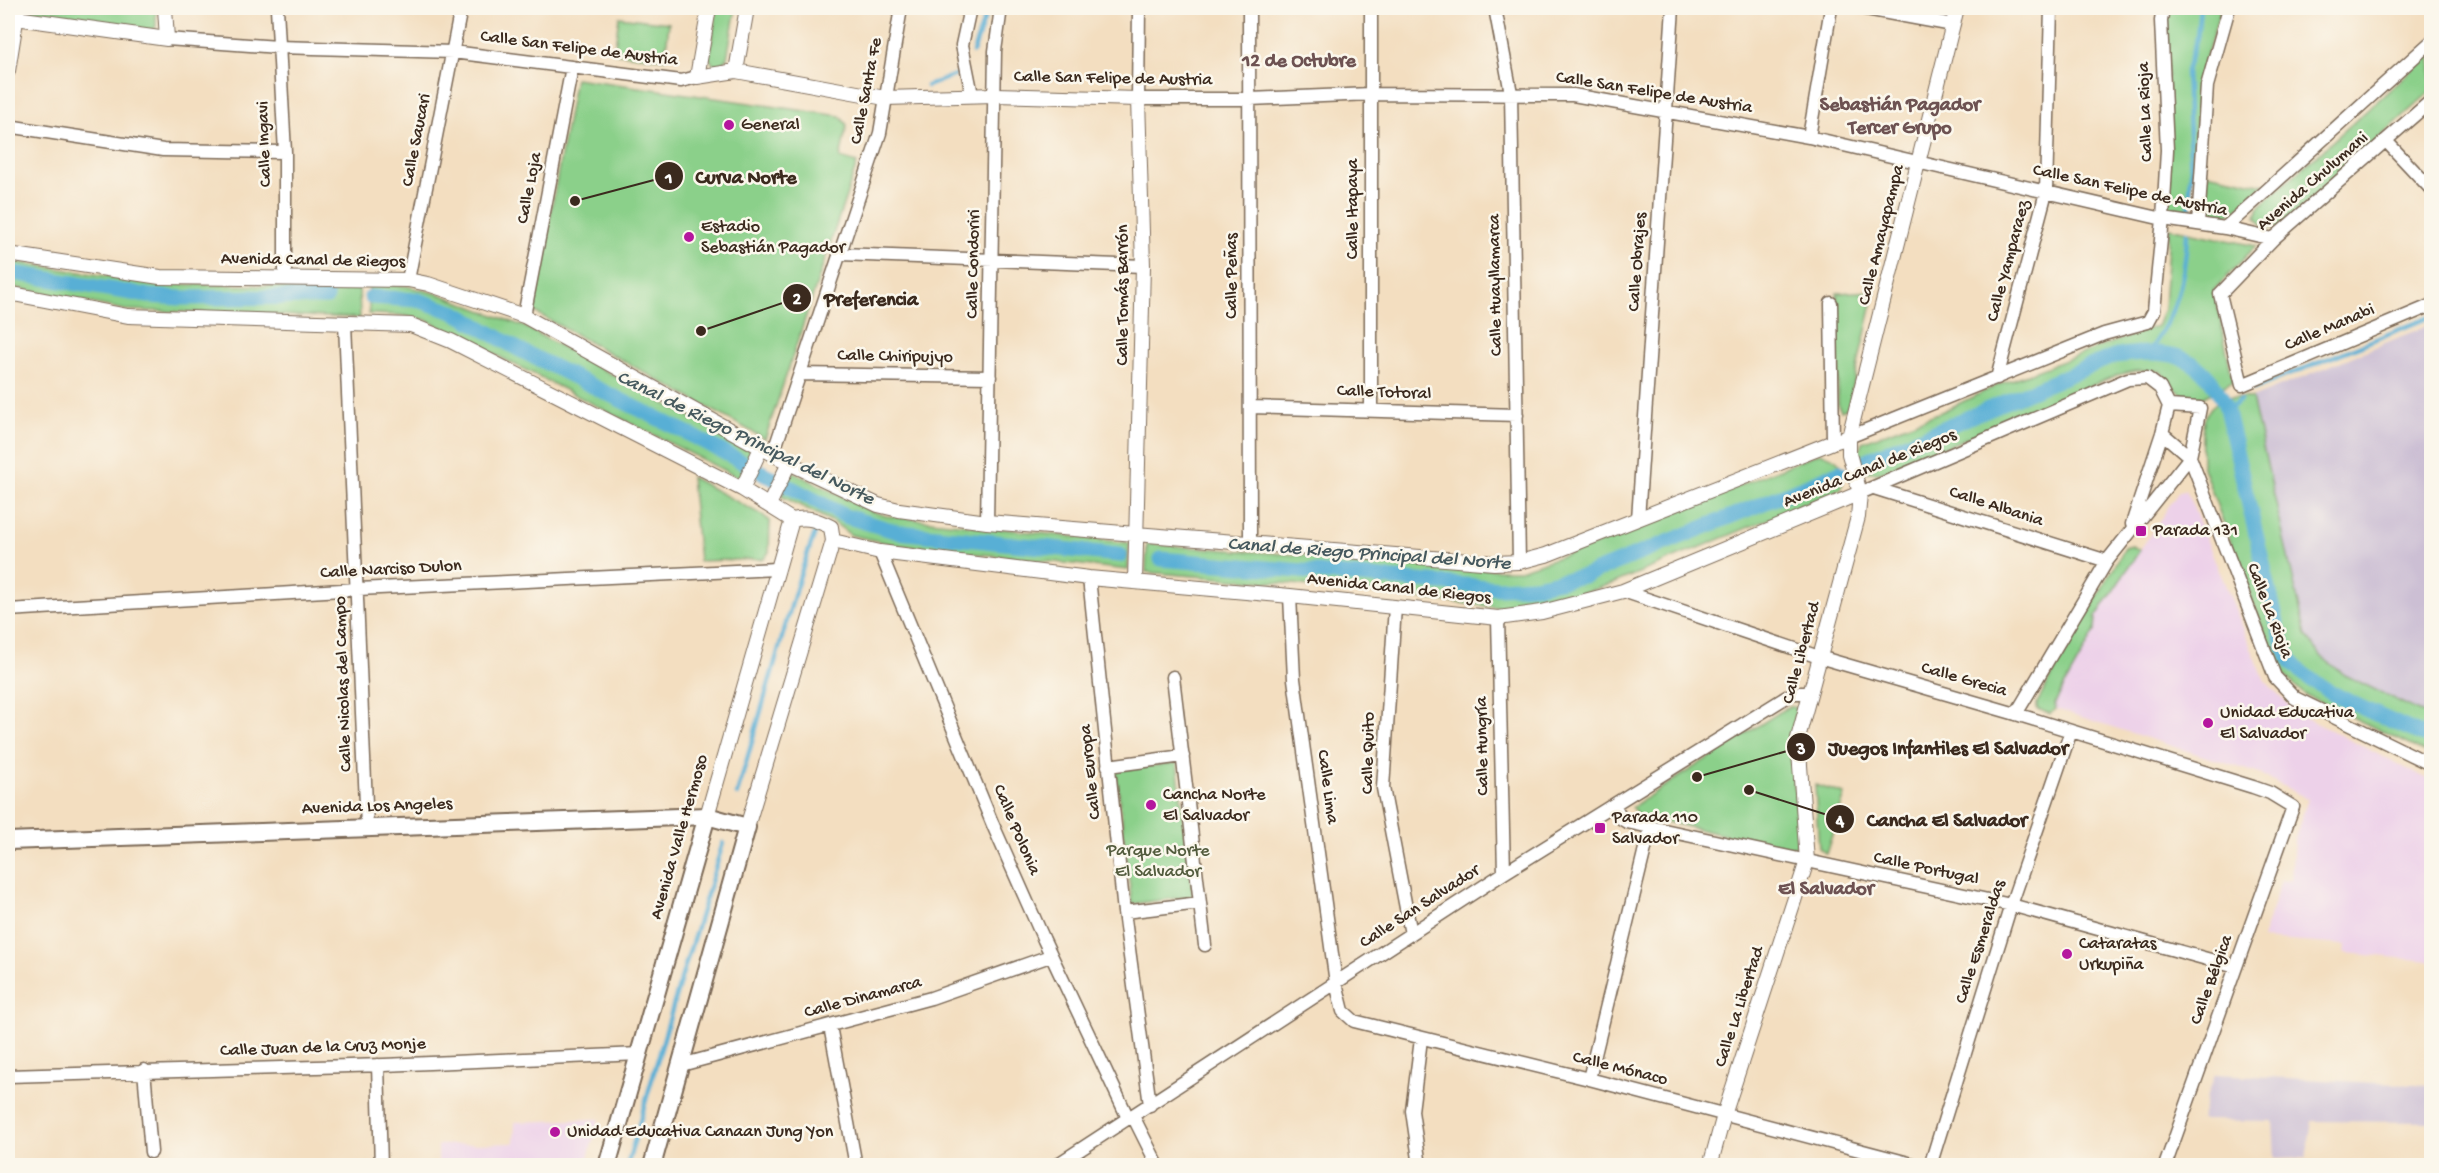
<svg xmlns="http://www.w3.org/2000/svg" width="2439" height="1173" font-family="'Gochi Hand',sans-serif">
<rect width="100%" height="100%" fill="#fbf7ec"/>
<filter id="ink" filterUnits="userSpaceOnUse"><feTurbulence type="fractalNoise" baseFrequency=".0167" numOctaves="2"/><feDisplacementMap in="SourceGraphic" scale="12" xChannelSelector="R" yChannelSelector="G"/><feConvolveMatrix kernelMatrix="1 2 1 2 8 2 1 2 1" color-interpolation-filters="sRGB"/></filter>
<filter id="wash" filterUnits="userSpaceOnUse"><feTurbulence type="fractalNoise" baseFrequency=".008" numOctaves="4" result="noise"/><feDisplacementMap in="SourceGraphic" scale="24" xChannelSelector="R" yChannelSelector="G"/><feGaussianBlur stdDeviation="1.35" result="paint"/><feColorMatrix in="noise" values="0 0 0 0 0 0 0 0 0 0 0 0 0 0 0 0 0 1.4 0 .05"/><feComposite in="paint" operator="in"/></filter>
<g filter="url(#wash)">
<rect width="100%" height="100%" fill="#f3dec0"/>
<path fill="#edd1e9" d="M2186 490 2265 681 2298 714 2431 781V961L2345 953 2346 945 2262 939 2281 881 2291 880 2294 840 2308 799 2260 774 2056 709 2055 703 2095 631 2096 617 2179 491Z
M599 1119 586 1165H419H438V1145L514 1143 515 1122Z"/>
<path fill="#ccbfd4" d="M2431 324V717L2345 675 2322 657 2306 636 2252 398Z
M2215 1074 2431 1086 2430 1122 2312 1121 2306 1158 2275 1159 2273 1121 2200 1120Z"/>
<path fill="#8bd08a" stroke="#637d54" stroke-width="1.5" d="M27 8H156V27L150 31 35 14Z
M717 8H736L727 58 720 65 713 64 709 58Z
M2169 8H2221L2199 80 2190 218 2173 215 2168 205 2167 21Z
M619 17 669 23 665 59 614 53Z
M2431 53V91L2280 227C2268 230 2262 226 2256 217L2259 207Z
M575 78 840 116 847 125 840 158 857 163 765 439 533 311Z
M2207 173 2264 185 2233 212 2217 221 2208 219Z
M2169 228 2256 246 2214 290 2233 381 2195 402C2175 392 2175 386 2160 371H2136L2117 375 1895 468 1880 472H1865L1858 454 1862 442 1941 412 1998 385 2157 326 2164 309Z
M8 261 159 284 359 287 360 318 125 310 8 286Z
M369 285 406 286 439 294 525 327 752 451 739 478 427 320 399 315 369 314Z
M1875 291 1848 408 1841 411 1838 405 1837 293Z
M2230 397 2252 398 2306 636 2322 657 2345 675 2431 717V755L2304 694 2286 677 2274 659 2202 465C2202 446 2198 415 2216 403 2219 400 2225 399 2230 397Z
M1819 453C1840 456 1848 470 1841 489L1614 583 1576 595 1504 608 1293 584 1146 572 1147 544 1498 570H1520L1595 545Z
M793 472 871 511 886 516 1129 543 1128 570 896 545 851 535 833 522 781 496Z
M691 477 764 516 770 522 769 552 764 559 699 561Z
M2132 546 2140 550 2096 617 2095 631 2055 703 2056 709 2050 714 2037 709V703L2125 548Z
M1789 706 1796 708 1790 747 1799 833 1796 846 1784 849 1637 815 1632 807Z
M1177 763 1193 896 1132 904 1116 770Z
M1815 785 1845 794 1826 854 1819 848Z"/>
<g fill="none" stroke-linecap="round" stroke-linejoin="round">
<path stroke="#59afd5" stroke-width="4.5" d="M973 52 988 8
M927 86 955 75
M2189 209 2191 174 2186 71 2197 38 2200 8
M2149 352C2177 313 2185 280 2187 233
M2254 389 2432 316
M2227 412 2240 400
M737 794 800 575 816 530
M627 1166 680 982 723 843"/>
<path stroke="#59afd5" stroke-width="15" d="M8 272 149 296 180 298 327 297
M371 297 418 300 456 313 518 349 685 432 845 516 898 532 1120 555
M1867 460 2114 356C2167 349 2199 350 2225 404L2279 631C2282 642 2286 656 2294 665 2321 694 2393 721 2432 739
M1161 559 1499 588 1534 586 1584 576 1840 472"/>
</g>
</g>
<g filter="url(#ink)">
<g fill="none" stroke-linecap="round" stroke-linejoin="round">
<g stroke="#7b6957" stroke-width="15">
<path id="minor" d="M277 8 285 152V278
M970 8 962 45 972 95
M1139 8 1138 99H1250L1371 94 1573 95 1809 137 2163 219 2225 228 2273 239
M1249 8 1250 544
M1371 8V410
M1495 8 1511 93 1519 562
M1861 8 1953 25
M167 39 278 47 453 52 681 81 697 77
M2432 100 2273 239 2220 294 2242 385 2432 305
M8 126 163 150 285 152
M1809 137 1831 8
M2387 142 2432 190
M2198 224 2207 86 2229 8
M2225 228 2432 41
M841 254 1143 266
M408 280 461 8
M1831 303 1833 442
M524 316 572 67
M345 324 367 827
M800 374 990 377
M1997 378 2046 192 2051 8
M1250 407 1517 415
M2162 433 2190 457 2275 677 2295 698 2432 765
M1849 437 2104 334 2148 322 2154 311 2163 219 2167 150 2161 21 2163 8
M773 454 880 133 901 8
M1874 488 2107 561
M1860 493 2128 379 2147 378 2160 388 2169 406
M1638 519 1673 8
M987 522 995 51 1001 8
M2132 524 2162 433 2169 406
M880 552 993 825 1044 940 1128 1118
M1089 578 1124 912 1150 1105
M1623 591 1819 657 2016 714 2253 787 2270 793 2293 807 2165 1166
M1290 596 1294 679 1336 983 1343 1011 1354 1021 1589 1079 1920 1166
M1395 607 1383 788 1411 934
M8 610 358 589 777 569
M1498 618 1504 873
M1173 677 1205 945
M2016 714 2107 561 2190 457 2200 408 2169 406
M1108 766 1183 756
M1614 805 1622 819 1627 822 2011 905 2236 967
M1124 912 1200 903
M830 1026 856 1166
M378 1065 381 1166
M681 1065 931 998 1050 956
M144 1070 151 1152
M8 1076 384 1065 640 1054
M1589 1079 1650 828
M1133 1116 1158 1166
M1055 1166 1504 873 1793 693H1809
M1420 1166 1412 1111 1421 1039
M1930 1166 2011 905 2071 731"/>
</g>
<g stroke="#7b6957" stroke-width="16">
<path id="tertiary" d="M709 8 697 77 736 71 885 98 995 95 1138 99 1143 266 1135 582
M16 18 167 39 165 8
M8 71 18 8
M736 71 747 8
M8 254 160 277 408 280 428 284 524 316 789 463 878 505 899 510 987 522 1494 563 1519 562 1546 555 1833 442 1849 437
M8 293 128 316 411 325 451 341 742 489 792 520C808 516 817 520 831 527L833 541 747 827
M742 489 761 448
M769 505 789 463
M833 541 880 552 1089 578 1290 596 1498 618 1542 612 1623 591 1860 493
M707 816 792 520
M1710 1166 1724 1115 1807 861 1798 738 1858 517 1860 493 1849 454V437L1957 8"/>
</g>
<g stroke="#7b6957" stroke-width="20">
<path id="secondary" d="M8 841 707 816 747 827 652 1166
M607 1166 707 816"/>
</g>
<use href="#minor" stroke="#fff" stroke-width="12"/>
<use href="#tertiary" stroke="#fff" stroke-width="14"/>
<use href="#secondary" stroke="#fff" stroke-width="16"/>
</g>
</g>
<g fill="#b5179e" stroke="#fbf7ec" stroke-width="2">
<circle cx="729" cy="125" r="6"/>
<circle cx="689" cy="237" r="6"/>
<rect x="2135" y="525" width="12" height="12" rx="3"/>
<circle cx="2208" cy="723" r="6"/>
<circle cx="1151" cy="805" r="6"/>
<rect x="1594" y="822" width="12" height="12" rx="3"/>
<circle cx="2067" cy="954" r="6"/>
<circle cx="555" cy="1132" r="6"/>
</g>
<g text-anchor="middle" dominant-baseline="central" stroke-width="5" stroke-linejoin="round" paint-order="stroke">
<g font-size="18" fill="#3b2a1e" stroke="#fbf7ec">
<text transform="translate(579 49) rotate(7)">Calle San Felipe de Austria</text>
<text transform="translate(1113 79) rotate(1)">Calle San Felipe de Austria</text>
<text transform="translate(867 91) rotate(-79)">Calle Santa Fe</text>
<text transform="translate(1654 93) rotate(9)">Calle San Felipe de Austria</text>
<text transform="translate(2146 112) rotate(-92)">Calle La Rioja</text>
<text transform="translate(417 140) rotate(-79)">Calle Saucari</text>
<text transform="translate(265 144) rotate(-92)">Calle Ingavi</text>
<text transform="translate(2313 182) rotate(-41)">Avenida Chulumani</text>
<text transform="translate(530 188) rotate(-79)">Calle Loja</text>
<text transform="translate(2130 191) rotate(12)">Calle San Felipe de Austria</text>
<text transform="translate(1353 209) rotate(-90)">Calle Itapaya</text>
<text transform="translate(1882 235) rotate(-76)">Calle Amayapampa</text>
<text transform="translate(313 261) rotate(1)">Avenida Canal de Riegos</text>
<text transform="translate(2009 261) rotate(-75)">Calle Yamparaez</text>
<text transform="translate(1638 262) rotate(-86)">Calle Obrajes</text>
<text transform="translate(974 264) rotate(-89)">Calle Condoriri</text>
<text transform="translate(1232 276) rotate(-90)">Calle Peñas</text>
<text transform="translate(1496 285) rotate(-91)">Calle Huayllamarca</text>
<text transform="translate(1123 295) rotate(-90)">Calle Tomás Barrón</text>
<text transform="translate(2330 328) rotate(-23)">Calle Manabi</text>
<text transform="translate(895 357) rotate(1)">Calle Chiripujyo</text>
<text transform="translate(1384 393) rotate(2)">Calle Totoral</text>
<text transform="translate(1870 469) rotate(-22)">Avenida Canal de Riegos</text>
<text transform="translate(1996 507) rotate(18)">Calle Albania</text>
<text transform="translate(391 570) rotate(-3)">Calle Narciso Dulon</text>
<text transform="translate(1399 589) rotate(6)">Avenida Canal de Riegos</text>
<text transform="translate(2269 611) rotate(69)">Calle La Rioja</text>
<text transform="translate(1802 653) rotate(-75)">Calle Libertad</text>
<text transform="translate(1964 680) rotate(16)">Calle Grecia</text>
<text transform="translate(344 684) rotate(-92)">Calle Nicolas del Campo</text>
<text transform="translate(1483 746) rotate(-91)">Calle Hungría</text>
<text transform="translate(1369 753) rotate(-89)">Calle Quito</text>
<text transform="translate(1091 772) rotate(-96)">Calle Europa</text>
<text transform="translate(1327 787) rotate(82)">Calle Lima</text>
<text transform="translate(377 807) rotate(-2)">Avenida Los Angeles</text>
<text transform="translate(1016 830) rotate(67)">Calle Polonia</text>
<text transform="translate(680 837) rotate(-74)">Avenida Valle Hermoso</text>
<text transform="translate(1926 869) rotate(12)">Calle Portugal</text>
<text transform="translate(1420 907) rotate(-33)">Calle San Salvador</text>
<text transform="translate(1981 942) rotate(-72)">Calle Esmeraldas</text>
<text transform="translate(2212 980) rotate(-70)">Calle Bélgica</text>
<text transform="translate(863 998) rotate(-15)">Calle Dinamarca</text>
<text transform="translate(1740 1007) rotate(-72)">Calle La Libertad</text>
<text transform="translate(323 1048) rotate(-2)">Calle Juan de la Cruz Monje</text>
<text transform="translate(1620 1069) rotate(14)">Calle Mónaco</text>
</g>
<g font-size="18" fill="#3b2a1e" stroke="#fbf7ec" text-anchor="start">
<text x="741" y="125">General</text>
<text x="701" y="227">Estadio<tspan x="701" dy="21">Sebastián Pagador</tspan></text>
<text x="2153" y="531">Parada 131</text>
<text x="2220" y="713">Unidad Educativa<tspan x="2220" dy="21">El Salvador</tspan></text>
<text x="1163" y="795">Cancha Norte<tspan x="1163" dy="21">El Salvador</tspan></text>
<text x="1612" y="818">Parada 110<tspan x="1612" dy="21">Salvador</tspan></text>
<text x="2079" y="944">Cataratas<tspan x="2079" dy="21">Urkupiña</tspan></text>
<text x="567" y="1132">Unidad Educativa Canaan Jung Yon</text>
</g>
<g font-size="18" fill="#535c3e" stroke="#fbf7ec">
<text x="1158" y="851">Parque Norte<tspan x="1158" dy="21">El Salvador</tspan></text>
</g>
<g font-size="20" font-weight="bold" fill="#6d5252" stroke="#fbf7ec">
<text x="1299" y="62">12 de Octubre</text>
<text x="1900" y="106">Sebastián Pagador<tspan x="1900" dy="23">Tercer Grupo</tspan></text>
<text x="1826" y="890">El Salvador</text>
</g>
<g font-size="20" font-style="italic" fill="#46595e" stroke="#fbf7ec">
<text transform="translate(745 439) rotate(26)">Canal de Riego Principal del Norte</text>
<text transform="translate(1369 555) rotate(4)">Canal de Riego Principal del Norte</text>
</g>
</g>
<path fill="none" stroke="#3b2a1e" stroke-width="2" d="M575 201L669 176M701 331L797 298M1697 777L1801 747M1749 790L1840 819"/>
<g fill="#3b2a1e" stroke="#fbf7ec" stroke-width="2">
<circle cx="575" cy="201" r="6"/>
<circle cx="701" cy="331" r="6"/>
<circle cx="1697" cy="777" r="6"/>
<circle cx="1749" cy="790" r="6"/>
<circle cx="669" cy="176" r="15"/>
<circle cx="797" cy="298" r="15"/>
<circle cx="1801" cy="747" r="15"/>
<circle cx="1840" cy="819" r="15"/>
</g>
<g font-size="18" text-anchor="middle" font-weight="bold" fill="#fff">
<text x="669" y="183">1</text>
<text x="797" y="304">2</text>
<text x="1801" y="754">3</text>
<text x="1840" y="826">4</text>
</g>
<g font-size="20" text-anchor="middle" font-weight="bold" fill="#3b2a1e" stroke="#fbf7ec" stroke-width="5" stroke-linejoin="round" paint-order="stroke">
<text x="746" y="183">Curva Norte</text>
<text x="871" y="305">Preferencia</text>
<text x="1948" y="754">Juegos Infantiles El Salvador</text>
<text x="1947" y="826">Cancha El Salvador</text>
</g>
<rect width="2439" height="1173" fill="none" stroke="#fbf7ec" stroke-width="30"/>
</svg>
